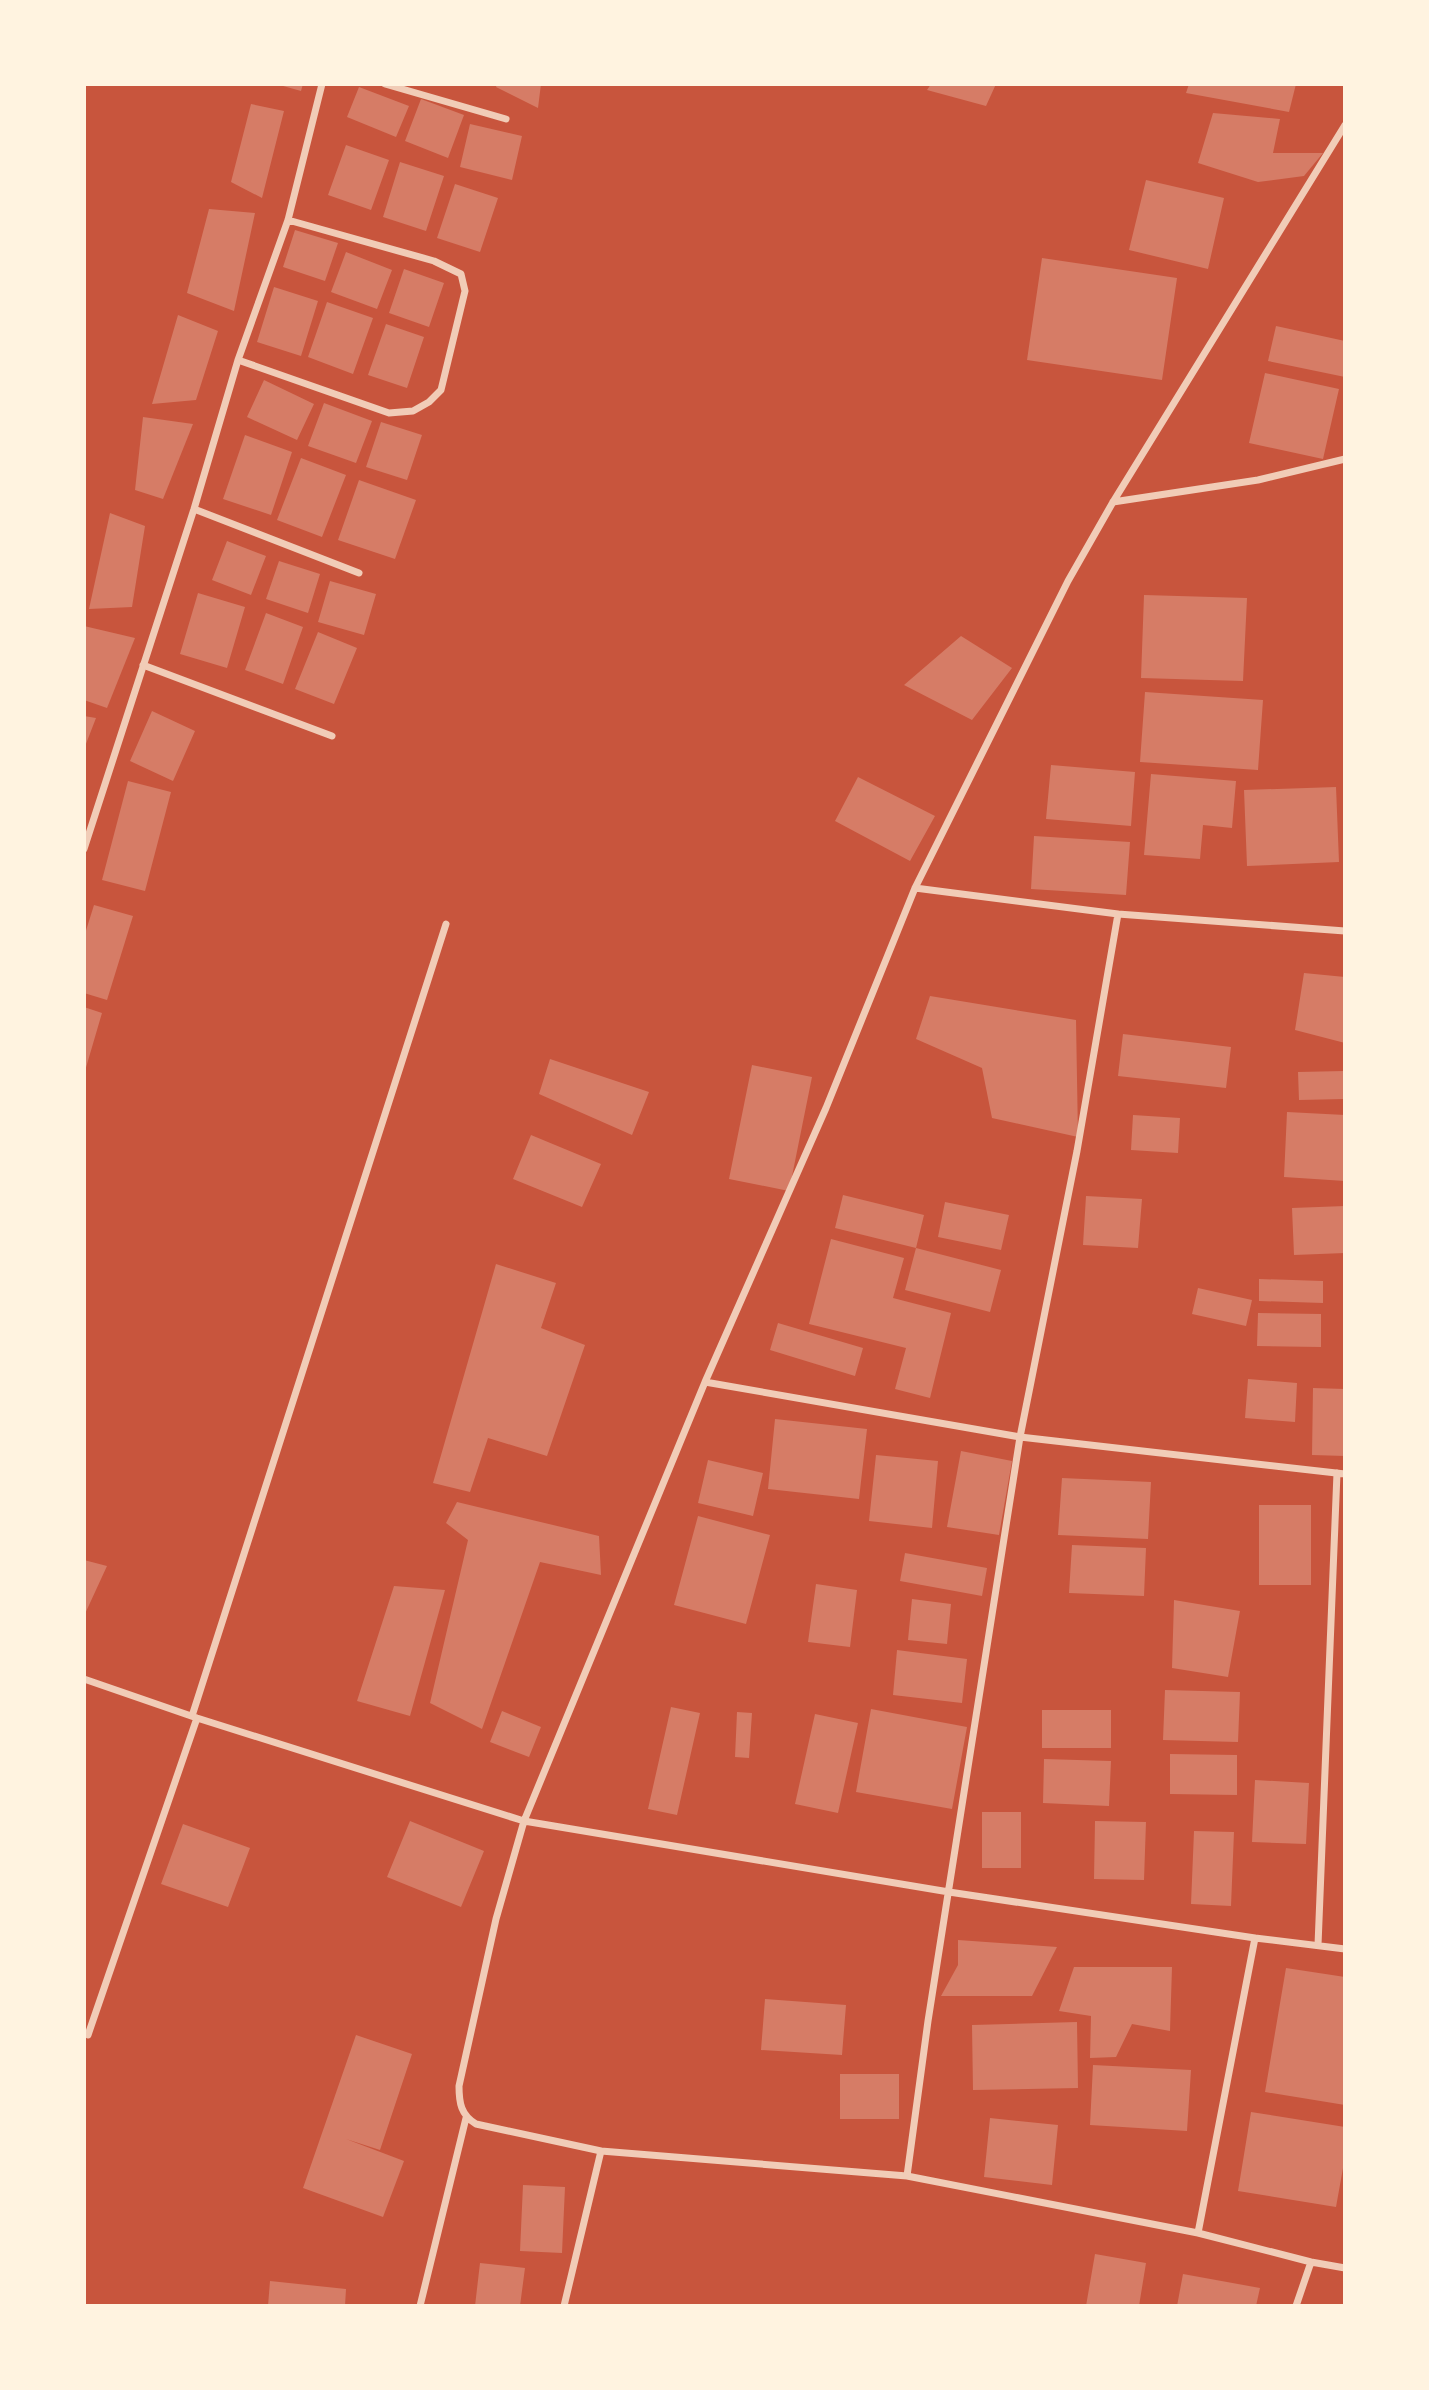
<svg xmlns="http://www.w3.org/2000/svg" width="1429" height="2390" font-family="Barlow,sans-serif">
<rect width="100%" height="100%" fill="#c8553d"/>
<path fill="#d67c66" d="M276 84H303L301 91Z
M497 84H541L538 108 496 87Z
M931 84H996L986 106 927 90Z
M1189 84H1296L1289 112 1186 93Z
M359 87 409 106 396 137 347 117Z
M421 99 464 115 448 158 405 141Z
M251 104 284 111 262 198 231 182Z
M1213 113 1280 119 1273 153H1323L1304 176 1258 182 1198 163Z
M470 124 522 136 512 180 460 167Z
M346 145 389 160 371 210 328 195Z
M400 162 444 176 426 231 383 217Z
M1146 180 1224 198 1208 269 1129 250Z
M455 184 498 198 480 252 437 238Z
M209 209 255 213 234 311 187 293Z
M295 230 338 243 325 281 283 267Z
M346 252 392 270 377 309 331 292Z
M1042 258 1177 278 1162 380 1027 360Z
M404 269 444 283 429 327 389 313Z
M274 287 318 301 301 356 257 342Z
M327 302 373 318 353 374 308 357Z
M178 315 218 331 196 400 152 404Z
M386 324 424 337 407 388 368 375Z
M1276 326 1345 341V377L1268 361Z
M1265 373 1339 389 1323 459 1249 443Z
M264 380 314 404 297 440 247 417Z
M324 403 372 421 356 463 308 446Z
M143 417 193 424 163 499 135 490Z
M381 422 422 435 407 480 366 467Z
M245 435 292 452 271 515 223 499Z
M301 458 346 475 322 537 277 520Z
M359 480 416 500 395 559 338 540Z
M110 513 145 526 132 607 89 609Z
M227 541 266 556 251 595 212 580Z
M279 561 320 574 308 613 266 599Z
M330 581 376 594 364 635 318 622Z
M198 593 245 607 227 668 180 654Z
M1144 595 1247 598 1243 681 1141 678Z
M266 613 303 627 283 684 245 670Z
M84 626 135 638 107 708 84 700Z
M318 632 357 648 334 704 295 689Z
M961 636 1012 668 972 720 904 685Z
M1145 692 1263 700 1258 770 1140 762Z
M152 711 195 731 173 781 130 761Z
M84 716 96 718 84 749Z
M1051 765 1135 772 1131 826 1046 819Z
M1151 774 1236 781 1232 828 1203 825 1200 859 1144 855Z
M858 777 935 816 910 861 835 821Z
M128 781 171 792 145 891 102 880Z
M1336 787 1339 862 1247 866 1244 790Z
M1034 836 1130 842 1126 895 1031 889Z
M94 905 133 916 107 1000 84 993V937Z
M1304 973 1345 977V1043L1295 1030Z
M930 996 1076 1020 1078 1137 992 1118 982 1068 916 1039Z
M84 1007 102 1013 85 1071 84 1070Z
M1123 1034 1231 1047 1226 1088 1118 1076Z
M550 1059 649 1092 632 1135 539 1094Z
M752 1065 812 1077 789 1191 729 1179Z
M1344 1071 1345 1099 1299 1100 1298 1072Z
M1287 1112 1345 1115V1181L1284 1177Z
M1133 1115 1180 1118 1178 1153 1131 1150Z
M531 1135 601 1164 582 1207 513 1179Z
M843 1195 924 1215 916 1248 835 1228Z
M1086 1196 1142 1199 1138 1248 1083 1245Z
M945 1202 1009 1215 1001 1250 938 1237Z
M1345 1206V1253L1294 1255 1292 1208Z
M831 1239 904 1258 893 1298 951 1313 930 1398 895 1389 906 1348 809 1324Z
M916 1248 1001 1270 990 1312 905 1290Z
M496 1264 556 1283 541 1328 585 1345 547 1456 488 1438 470 1492 433 1483Z
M1259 1279 1323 1281V1303L1259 1301Z
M1198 1288 1252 1300 1246 1326 1192 1314Z
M1258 1313 1321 1314V1347L1257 1346Z
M778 1323 863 1348 855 1376 770 1350Z
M1248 1379 1297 1383 1295 1422 1245 1418Z
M1313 1388 1345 1389V1456L1312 1455Z
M775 1419 867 1429 859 1499 768 1489Z
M961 1451 1012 1461 999 1535 947 1527Z
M876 1455 938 1461 932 1528 869 1521Z
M708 1460 763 1473 753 1516 698 1503Z
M1062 1478 1151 1482 1148 1539 1058 1535Z
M457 1502 599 1536 601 1575 540 1562 482 1729 430 1703 468 1540 446 1523Z
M1259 1505H1311V1585H1259Z
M698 1516 770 1535 746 1624 674 1605Z
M1072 1545 1146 1548 1144 1596 1069 1593Z
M905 1553 987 1568 982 1596 900 1581Z
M84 1560 107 1566 84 1616Z
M816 1584 857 1590 850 1647 808 1642Z
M394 1586 445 1590 410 1716 357 1701Z
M912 1599 951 1604 947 1644 908 1640Z
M1174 1600 1240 1611 1228 1677 1172 1668Z
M897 1650 967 1659 962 1703 893 1695Z
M1165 1690 1240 1692 1238 1742 1163 1740Z
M671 1707 700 1713 677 1815 648 1809Z
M871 1709 967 1727 952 1809 856 1792Z
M1042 1710H1111V1748H1042Z
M502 1711 541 1727 529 1757 490 1742Z
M737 1712 752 1713 749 1758 735 1757Z
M815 1714 858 1723 838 1813 795 1804Z
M1170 1754 1237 1755V1795L1170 1794Z
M1044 1759 1111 1761 1109 1806 1043 1803Z
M1255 1780 1309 1783 1306 1844 1252 1842Z
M982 1812H1021V1868H982Z
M410 1821 484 1851 461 1907 387 1877Z
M1095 1821 1146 1822 1144 1880 1094 1879Z
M183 1824 250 1848 228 1907 161 1884Z
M1194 1831 1234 1832 1231 1906 1191 1904Z
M958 1940 1057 1947 1032 1996H941L958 1965Z
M1074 1967H1172L1170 2031 1132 2024 1116 2057 1090 2058 1091 2016 1059 2011Z
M1286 1968 1345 1977V2105L1265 2092Z
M765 1999 846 2005 842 2055 761 2050Z
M1077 2022 1078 2088 973 2090 972 2025Z
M356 2035 412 2054 380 2150 346 2139 404 2161 383 2217 303 2188Z
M1093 2065 1191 2070 1187 2131 1090 2125Z
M840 2074H899V2119H840Z
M1251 2112 1345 2127V2157L1336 2207 1238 2191Z
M990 2118 1058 2125 1052 2185 984 2177Z
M523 2185 565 2187 562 2253 520 2251Z
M1095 2254 1146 2263 1139 2306H1086Z
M480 2263 525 2268 520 2306H475Z
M1183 2274 1260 2288 1256 2306H1177Z
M270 2281 346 2289 345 2306H268Z"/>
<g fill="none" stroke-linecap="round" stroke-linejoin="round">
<path stroke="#f1ccb7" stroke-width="7" d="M385 84 506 119
M1345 125 1113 502 1068 581 915 888 826 1108 705 1382 524 1821 496 1919 459 2086C459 2103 461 2115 476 2124L601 2151 907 2176 1198 2233 1311 2262 1345 2268
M238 360 389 413 413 411 429 402 441 390 465 291 461 274 434 261 288 220
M1113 502 1258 480 1345 459
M194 509 359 573
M143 665 332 736
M84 849 194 509 238 360 288 220 322 84
M915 888 1118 914 1345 931
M705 1382 1020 1437 1345 1474
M84 1679 197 1718 524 1821 949 1892 1255 1938 1345 1949
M192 1716 446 924
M1318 1945 1337 1473
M88 2035 197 1718
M907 2176 928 2021 1020 1437 1077 1151 1118 914
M1198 2233 1255 1938
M420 2306 466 2118
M564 2306 601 2151
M1296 2306 1311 2262"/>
</g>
<rect width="1429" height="2390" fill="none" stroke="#fff3e0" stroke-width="172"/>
</svg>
